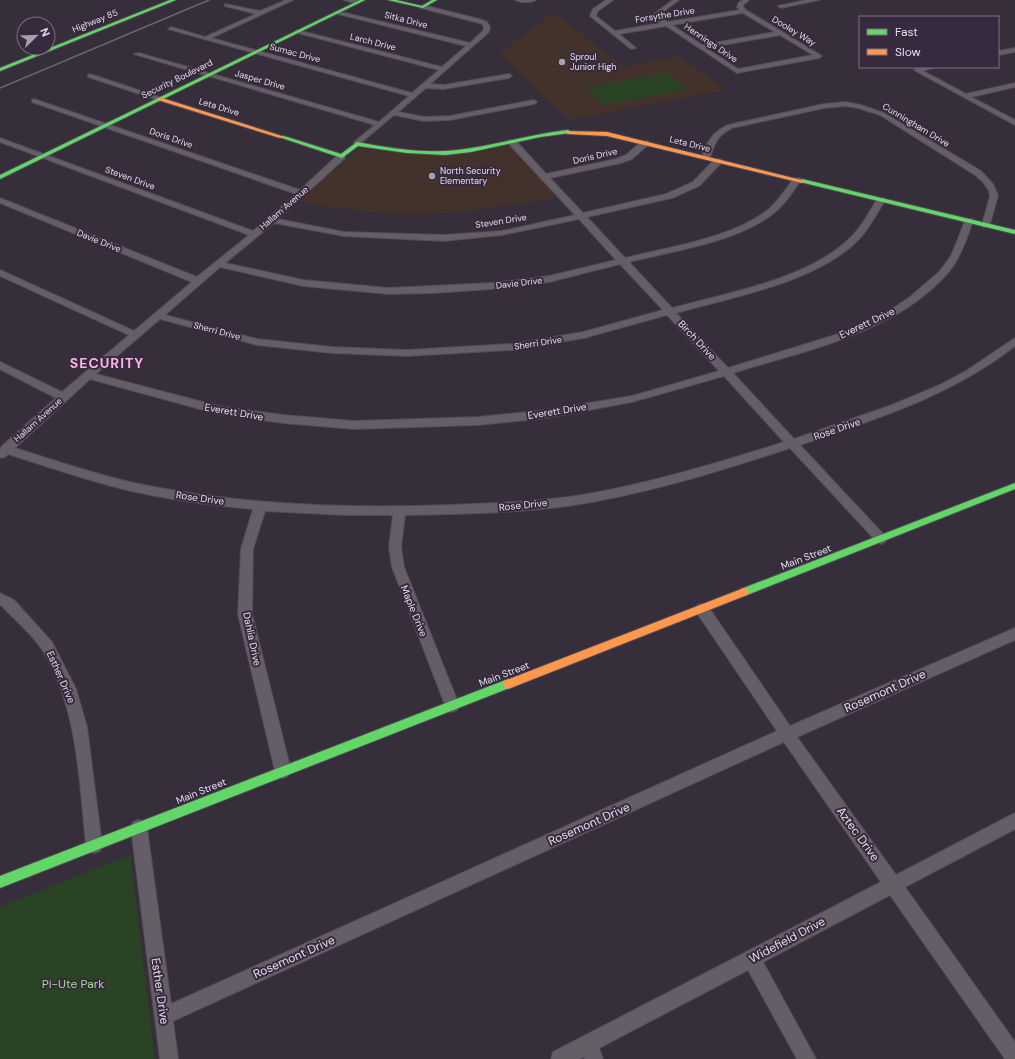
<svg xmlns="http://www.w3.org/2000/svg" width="1015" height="1059" font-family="'DM Sans',sans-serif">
<rect width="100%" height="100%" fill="#362e3a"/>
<path fill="#43322c" d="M556 14 623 67 678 56 726 90 569 120 550 102 542 96 499 53 550 15Z
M509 145 557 198 489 208 447 213 403 215 319 206 297 201 361 148 383 152 429 155 476 152Z"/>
<path fill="#2b4325" d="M667 73 688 89 603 105 584 88Z
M130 855 155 1059H0V907Z"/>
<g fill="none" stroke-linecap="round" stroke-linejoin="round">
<g stroke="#514b55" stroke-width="2">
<path id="street" d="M286 0H293L211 38 412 93 439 70 294 32 297 30 442 67 466 46 334 13 337 11 470 43 484 30 483 24 421 8V6L423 5 479 19 487 22 490 27 489 32 430 84 444 85 509 74 512 76 509 78 444 89 426 88 398 112 424 117 450 116 534 100 537 102 534 104 450 120 424 121 394 115 357 146H354V142L375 125 134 54 139 53 379 122 409 96 168 29 171 27 205 37 256 14 225 6V4L260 11Z
M344 0H356L361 2 358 4Z
M515 0H536C531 3 520 3 515 0Z
M606 0H613L598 11 596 16 615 31 661 23 657 20 654 14 673 0H679L660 14 661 18 668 22 740 10 737 7C739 0 742 0 749 0L744 4 743 7 746 10 822 56 819 58 737 73 666 26 619 34 636 48 631 49 590 16 593 9ZM743 13 775 32 702 45 672 25ZM780 35 813 55 738 69 706 48Z
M806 0H819L781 8 778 6Z
M1015 48V52L998 55V51Z
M923 67H935L923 71 966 94 1015 83V87L971 97 1015 120V125L914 70Z
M90 74 162 98 163 99 158 100 88 77V75Z
M34 99 300 190 339 154H345V158L278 219 344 232 443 235 502 231 575 215 509 144V140H515L546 174 616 159 626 155 642 141H648V145L632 159 621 163 550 178 583 213 666 194 693 182 715 159H721V163L699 186 672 198 587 217 625 258C668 247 734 238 769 209 779 200 786 189 794 178H800L801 180C793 192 785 204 774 213 738 242 673 251 629 262L672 308C728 293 814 278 854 234 864 223 870 210 878 198H884L885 200C877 213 870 227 860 238 819 282 733 297 676 313L728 368 848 331 883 315 910 297 940 271 951 256 965 221 969 219H972L973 221C966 240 960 260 946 275 892 334 806 350 733 373L794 439 892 405 942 384 966 371 1015 338V346C951 396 876 419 800 445L885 536 887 539 885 542 881 544 877 542 790 448C717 472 643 495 568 506 514 513 459 514 405 515L401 547 404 567 459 705 457 710 452 712 447 710 445 705 392 567 389 547 393 515H345L265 511 253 549 252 614 291 771 288 776 283 778 278 776 275 771 238 614 241 549 253 509C208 505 163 499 119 488 81 478 45 466 8 454L5 457 0 458V449L2 446 56 398 0 369V362L62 392 129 335 0 276V270L134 331 192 282 0 203V198L197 277 249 235 0 142V138L253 231 296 194 32 102V100ZM579 219 616 260 549 276 491 283 389 288 303 280 225 263 274 223 344 236 443 241 502 235ZM620 264 663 310 583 332 512 344 407 350 332 347 257 339 165 315 220 267 303 286 389 294 434 293 491 289 549 282ZM667 315 719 371 632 396 546 410 478 417 354 421 283 415 218 406 96 374 160 319 257 345 332 353 407 356 512 350 584 338ZM724 376 784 442C718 463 651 483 582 495 538 502 494 503 449 505 346 509 241 505 139 484 97 475 56 461 15 448L90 379 218 414 283 423 354 429 478 425 546 418 632 402Z
M846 102 861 105 884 113 981 171 993 184 998 196 989 227H983L982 225 990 196 989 191 983 182 975 175 880 115 858 108 846 106 824 108 732 128C715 137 716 143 709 159H703L702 157C707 141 713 132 728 125L824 104Z
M0 593 14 600 52 642 76 689 87 727 102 845 100 851 94 853 88 851 86 845C79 779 78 709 43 651 34 636 16 621 4 608L0 605Z
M702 604 707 605 790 726 1015 628V640L797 737 896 875 1015 813V829L905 887 1015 1042V1059H1005L890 895 763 962 816 1059H797L748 970 599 1048 603 1059H585L584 1057 579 1059H551L553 1052 881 882 784 742 173 1021 178 1059H160L131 828 133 822 139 820 145 822 147 828 171 1004 777 731 697 613 696 609 697 605Z"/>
</g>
<g stroke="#514b55" stroke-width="2">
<path id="fast" d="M170 0H176L0 71V68Z
M360 0H365L0 179V175Z
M388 0H396L422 6 432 0H437L423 8Z
M568 130 570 131V133L540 137 471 152 445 155 407 153 358 146 342 158 279 137 284 136 341 154 357 142C390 148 423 154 457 150 494 146 530 134 568 130Z
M802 179 1015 230V234L800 182 799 181Z
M1015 483V489L747 595 744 596 741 595 739 592 741 589Z
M508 679 512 681 513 684 512 687 0 888V876Z"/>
</g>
<g stroke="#514b55" stroke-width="2">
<path id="slow" d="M158 98H162L285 137 280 138 158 100Z
M566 131 607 132 805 181 802 183 607 136 568 134 566 133Z
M744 588 747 589 749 592 747 595 508 689 504 687 503 684 504 681Z"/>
</g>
<use href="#street" fill="#645e67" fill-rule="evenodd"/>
<use href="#fast" fill="#63d668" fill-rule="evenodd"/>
<use href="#slow" fill="#ff974d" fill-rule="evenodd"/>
<path stroke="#6c666f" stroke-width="1.5" d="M0 88 209 0"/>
</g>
<g fill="#a79fac" stroke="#382a3e" stroke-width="1.5">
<circle cx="562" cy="62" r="4"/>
<circle cx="432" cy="176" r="4"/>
</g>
<g text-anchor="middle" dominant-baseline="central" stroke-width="4" stroke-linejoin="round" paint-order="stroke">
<g font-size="9" fill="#e4dce9" stroke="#382a3e">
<text transform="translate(665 15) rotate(-9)">Forsythe Drive</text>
<text transform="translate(406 20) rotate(14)">Sitka Drive</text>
<text transform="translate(95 21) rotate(-22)">Highway 85</text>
<text transform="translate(794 31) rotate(31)">Dooley Way</text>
<text transform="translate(373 42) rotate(14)">Larch Drive</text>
<text transform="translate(711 43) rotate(34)">Hennings Drive</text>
<text transform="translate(295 53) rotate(15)">Sumac Drive</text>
<text transform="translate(177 79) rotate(-26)">Security Boulevard</text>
<text transform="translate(260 80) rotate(16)">Jasper Drive</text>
<text transform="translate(219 107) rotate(17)">Leta Drive</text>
<text transform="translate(916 125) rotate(31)">Cunningham Drive</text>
<text transform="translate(171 138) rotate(19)">Doris Drive</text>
<text transform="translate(690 144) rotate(14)">Leta Drive</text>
<text transform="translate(595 156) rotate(-13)">Doris Drive</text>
<text transform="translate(130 178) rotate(20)">Steven Drive</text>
<text transform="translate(284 208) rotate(-41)">Hallam Avenue</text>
<text transform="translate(501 221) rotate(-9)">Steven Drive</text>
<text transform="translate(99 241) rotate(22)">Davie Drive</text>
<text transform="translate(519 283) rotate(-7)">Davie Drive</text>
<text transform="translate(217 331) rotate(15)">Sherri Drive</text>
<text transform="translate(538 343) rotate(-9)">Sherri Drive</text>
<text transform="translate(38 420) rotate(-42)">Hallam Avenue</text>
</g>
<g font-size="9" fill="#e4dce9" stroke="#382a3e" text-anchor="start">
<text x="570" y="57">Sproul<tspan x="570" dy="10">Junior High</tspan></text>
<text x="440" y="171">North Security<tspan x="440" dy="10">Elementary</tspan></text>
</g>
<g font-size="10" fill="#e4dce9" stroke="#382a3e">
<text transform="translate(867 323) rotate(-25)">Everett Drive</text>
<text transform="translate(697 340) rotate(47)">Birch Drive</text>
<text transform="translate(557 411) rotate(-9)">Everett Drive</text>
<text transform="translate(234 412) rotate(10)">Everett Drive</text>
<text transform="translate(837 429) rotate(-19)">Rose Drive</text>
<text transform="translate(200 498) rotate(8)">Rose Drive</text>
<text transform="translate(523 505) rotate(-6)">Rose Drive</text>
<text transform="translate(806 557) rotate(-21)">Main Street</text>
<text transform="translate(414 611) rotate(68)">Maple Drive</text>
<text transform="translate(252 639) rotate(78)">Dahlia Drive</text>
<text transform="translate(504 674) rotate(-21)">Main Street</text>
<text transform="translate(61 677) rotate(66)">Esther Drive</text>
<text transform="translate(201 791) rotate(-22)">Main Street</text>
</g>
<g font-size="12" fill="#e4dce9" stroke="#382a3e">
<text transform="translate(885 691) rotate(-24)">Rosemont Drive</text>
<text transform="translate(589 824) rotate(-24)">Rosemont Drive</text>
<text transform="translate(858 834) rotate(54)">Aztec Drive</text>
<text transform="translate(787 940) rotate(-28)">Widefield Drive</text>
<text transform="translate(294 957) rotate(-24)">Rosemont Drive</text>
<text transform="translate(160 991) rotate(82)">Esther Drive</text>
</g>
<g font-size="12" fill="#9edd8f" stroke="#382a3e">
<text x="73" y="984">Pi-Ute Park</text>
</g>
<g font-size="14" font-weight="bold" letter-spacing="1" fill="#fbb4df" stroke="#382a3e">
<text x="107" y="363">SECURITY</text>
</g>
</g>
<rect x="859" y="16" width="140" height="52" fill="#382a3e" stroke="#7d7182"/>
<rect x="867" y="29" width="20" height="6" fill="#63d668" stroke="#7d7182"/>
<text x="895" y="36" font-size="12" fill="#e4dce9">Fast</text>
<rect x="867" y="49" width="20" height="6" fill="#ff974d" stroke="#7d7182"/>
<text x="895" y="56" font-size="12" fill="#e4dce9">Slow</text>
<g transform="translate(36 36) rotate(67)"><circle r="19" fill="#382a3e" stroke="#7d7182"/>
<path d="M0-3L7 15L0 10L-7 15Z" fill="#a79fac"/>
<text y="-6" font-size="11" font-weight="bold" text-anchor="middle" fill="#e4dce9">N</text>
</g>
</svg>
